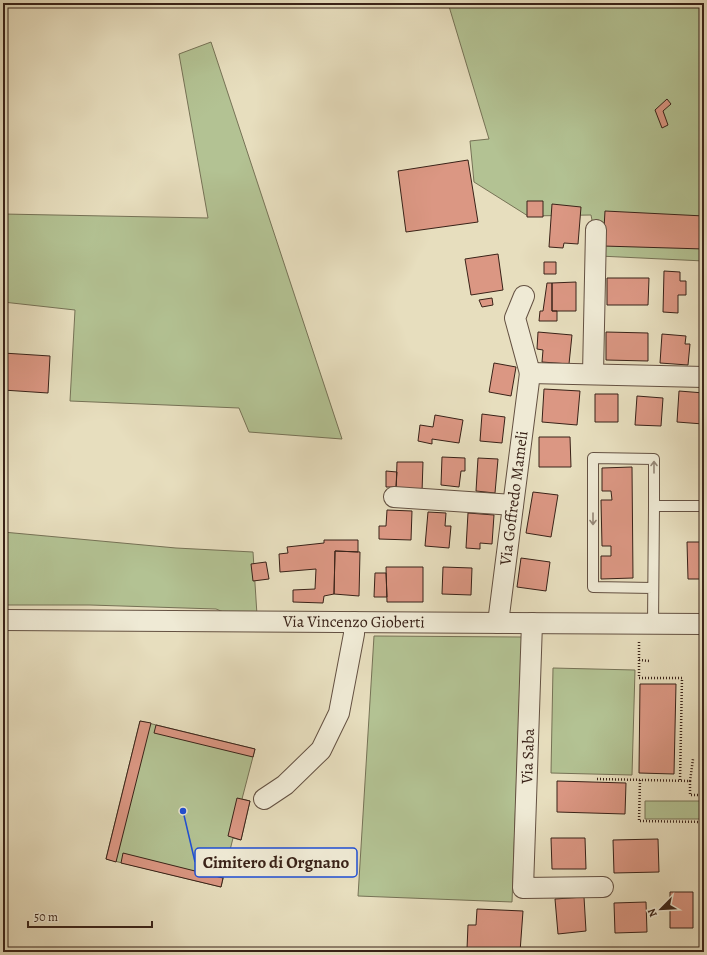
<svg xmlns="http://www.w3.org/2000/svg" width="707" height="955" font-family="Alegreya,serif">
<rect width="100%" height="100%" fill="#e7debe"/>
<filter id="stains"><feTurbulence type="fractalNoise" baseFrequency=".005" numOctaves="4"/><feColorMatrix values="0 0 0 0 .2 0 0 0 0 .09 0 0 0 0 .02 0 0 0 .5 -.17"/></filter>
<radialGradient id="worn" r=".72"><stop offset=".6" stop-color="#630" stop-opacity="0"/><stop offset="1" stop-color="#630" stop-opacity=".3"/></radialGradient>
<path fill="#b3c293" stroke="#767256" d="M448 3H704V261L599 256 591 215 528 216 474 182 470 141 489 139Z
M211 42 342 439 249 432 239 408 70 401 75 310 3 302V214L208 218 179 54Z
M3 532 176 548 253 552 257 615 226 613 216 609 90 605H3Z
M374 636 522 637 512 902 358 896Z
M553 668 635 670 632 775 551 773Z
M140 721 255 749 242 799 250 801 241 840 233 838 221 887 106 859Z
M645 801H702V819H645Z"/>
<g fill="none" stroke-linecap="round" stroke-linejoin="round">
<path stroke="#717e75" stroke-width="5" d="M200 952V950"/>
</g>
<path fill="#db9783" stroke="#392218" d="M667 99 671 104 663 111 668 125 662 128 655 110Z
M468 160 478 222 406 232 398 171Z
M527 201H543V217H527Z
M552 204 581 207 578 244 564 243 563 248 549 247Z
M605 211 704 216V249L603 246Z
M498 254 503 290 471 295 465 259Z
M544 262H556V274H544Z
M664 271 680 272V281H686V295H678V313L663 312Z
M607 278H649L648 305H607Z
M576 282V311H552V283Z
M547 283H552V311H557V321H539L540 311H543Z
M492 298 493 305 482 307 479 300Z
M538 332 572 335 569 364 542 362 543 350 537 349Z
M606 332 648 333V361L606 360Z
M662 334 686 336 685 344H690L688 365 660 363Z
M3 353 50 356 48 393 3 390Z
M494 363 516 367 511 396 489 392Z
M544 389 580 391 577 425 542 422Z
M679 391 704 393 703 424 677 422Z
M595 394H618V422H595Z
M637 396 663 398 661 426 635 425Z
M482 414 505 417 502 443 480 441Z
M435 415 463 420 459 443 432 439V444L418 441 420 425 433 427Z
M539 437H570L571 467H539Z
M442 457 465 458V471H461L459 487 441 485Z
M478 458 498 459 495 493 476 491Z
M397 462H423L422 492 396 491Z
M632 467 633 578 601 579V556H611V546H602L601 500H612L611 491H602V468Z
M386 471 397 472 396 487H386Z
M533 492 558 495 551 537 526 533Z
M387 510 412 511 411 540 379 539V526H386Z
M428 512 446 513 445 526H451L449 548 425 546Z
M468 513 494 515 492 544 480 543V549L466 548Z
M324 540H358V552L335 551 334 594 324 596 323 603 293 602V590L315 589 316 569 280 572 279 554 288 553 287 547 324 543Z
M687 542H704V579H688Z
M335 551 360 552 359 596 334 594Z
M521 558 550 562 546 591 517 587Z
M266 562 269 579 253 581 251 564Z
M386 567H423V602H387Z
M443 567 472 568 471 595 442 594Z
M375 573H386L387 597H374Z
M640 684H676L674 774 639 773Z
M140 721 151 723 116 862 106 859Z
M156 725 255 749 253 757 154 733Z
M557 781 626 783 625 814 557 812Z
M237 798 250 801 241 840 228 836Z
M551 838H585L586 869H552Z
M658 839 659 872 614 873 613 840Z
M123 853 223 878 221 887 121 863Z
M670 892H693V928H670Z
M584 897 586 931 558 934 555 899Z
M646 902 647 932 615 933 614 903Z
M477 909 523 911 520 952 467 949 468 925H476Z"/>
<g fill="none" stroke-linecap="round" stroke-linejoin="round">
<g stroke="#645142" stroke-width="12">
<path id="service" d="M653 588 593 587V458L654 459V506
M653 624 654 506H704"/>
</g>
<g stroke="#645142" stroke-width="22">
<g id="minor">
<path d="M524 296 515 318 530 373"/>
<path d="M593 374 596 230"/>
<path d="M394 497 513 505"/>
<path id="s1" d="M3 620 704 624"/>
<path id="s2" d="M498 623 530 373 704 377"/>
<path d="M532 623 523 888 603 887"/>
<path d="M264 799 285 785 321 750 339 713 354 634V622"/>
</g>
</g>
<path stroke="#392218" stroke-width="2.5" stroke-dasharray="1 2" stroke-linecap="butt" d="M639 642V678H682L680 781
M639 660 650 661
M597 779 690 781 693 759
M640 780 639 821 704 822
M690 781V795H704"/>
<use href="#service" stroke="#efead5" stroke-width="10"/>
<use href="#minor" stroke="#efead5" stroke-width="20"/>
</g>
<defs><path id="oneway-shaft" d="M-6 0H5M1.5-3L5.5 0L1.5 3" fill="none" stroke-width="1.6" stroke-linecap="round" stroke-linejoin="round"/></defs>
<g stroke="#948676">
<use href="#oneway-shaft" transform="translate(654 467) rotate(-90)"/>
<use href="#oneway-shaft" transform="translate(593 519) rotate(90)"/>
</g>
<g text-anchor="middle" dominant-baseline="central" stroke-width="3" stroke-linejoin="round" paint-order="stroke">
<g font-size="16" fill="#392218" stroke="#efead5">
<text stroke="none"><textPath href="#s2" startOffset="126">Via Goffredo Mameli</textPath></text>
<text stroke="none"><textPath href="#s1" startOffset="351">Via Vincenzo Gioberti</textPath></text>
<text transform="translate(528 756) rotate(-88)">Via Saba</text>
</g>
</g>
<path fill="none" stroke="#1d4ed8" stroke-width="1.5" d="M183 811L195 862"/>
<circle fill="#1d4ed8" stroke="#efead5" stroke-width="1.5" cx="183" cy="811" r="4"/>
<rect fill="#efead5" stroke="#1d4ed8" stroke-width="1.5" x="195" y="848" width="162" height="29" rx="4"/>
<g font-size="17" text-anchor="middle" font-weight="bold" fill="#392218">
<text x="276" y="868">Cimitero di Orgnano</text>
</g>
<rect width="707" height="955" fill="none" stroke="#e7debe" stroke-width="16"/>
<rect x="4" y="4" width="699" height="947" fill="none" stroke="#392218" stroke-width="2"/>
<rect x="8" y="8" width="691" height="939" fill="none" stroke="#392218"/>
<g transform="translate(661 909) rotate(246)" stroke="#efead5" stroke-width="3" paint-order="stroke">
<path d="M0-3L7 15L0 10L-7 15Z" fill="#392218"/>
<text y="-6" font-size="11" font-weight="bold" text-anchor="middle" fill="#392218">N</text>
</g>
<path d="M28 921v6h124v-6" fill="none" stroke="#392218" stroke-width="2"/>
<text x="34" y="921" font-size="12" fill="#392218" stroke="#efead5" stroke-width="3" paint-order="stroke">50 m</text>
<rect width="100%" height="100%" filter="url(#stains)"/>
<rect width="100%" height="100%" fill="url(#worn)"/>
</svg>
